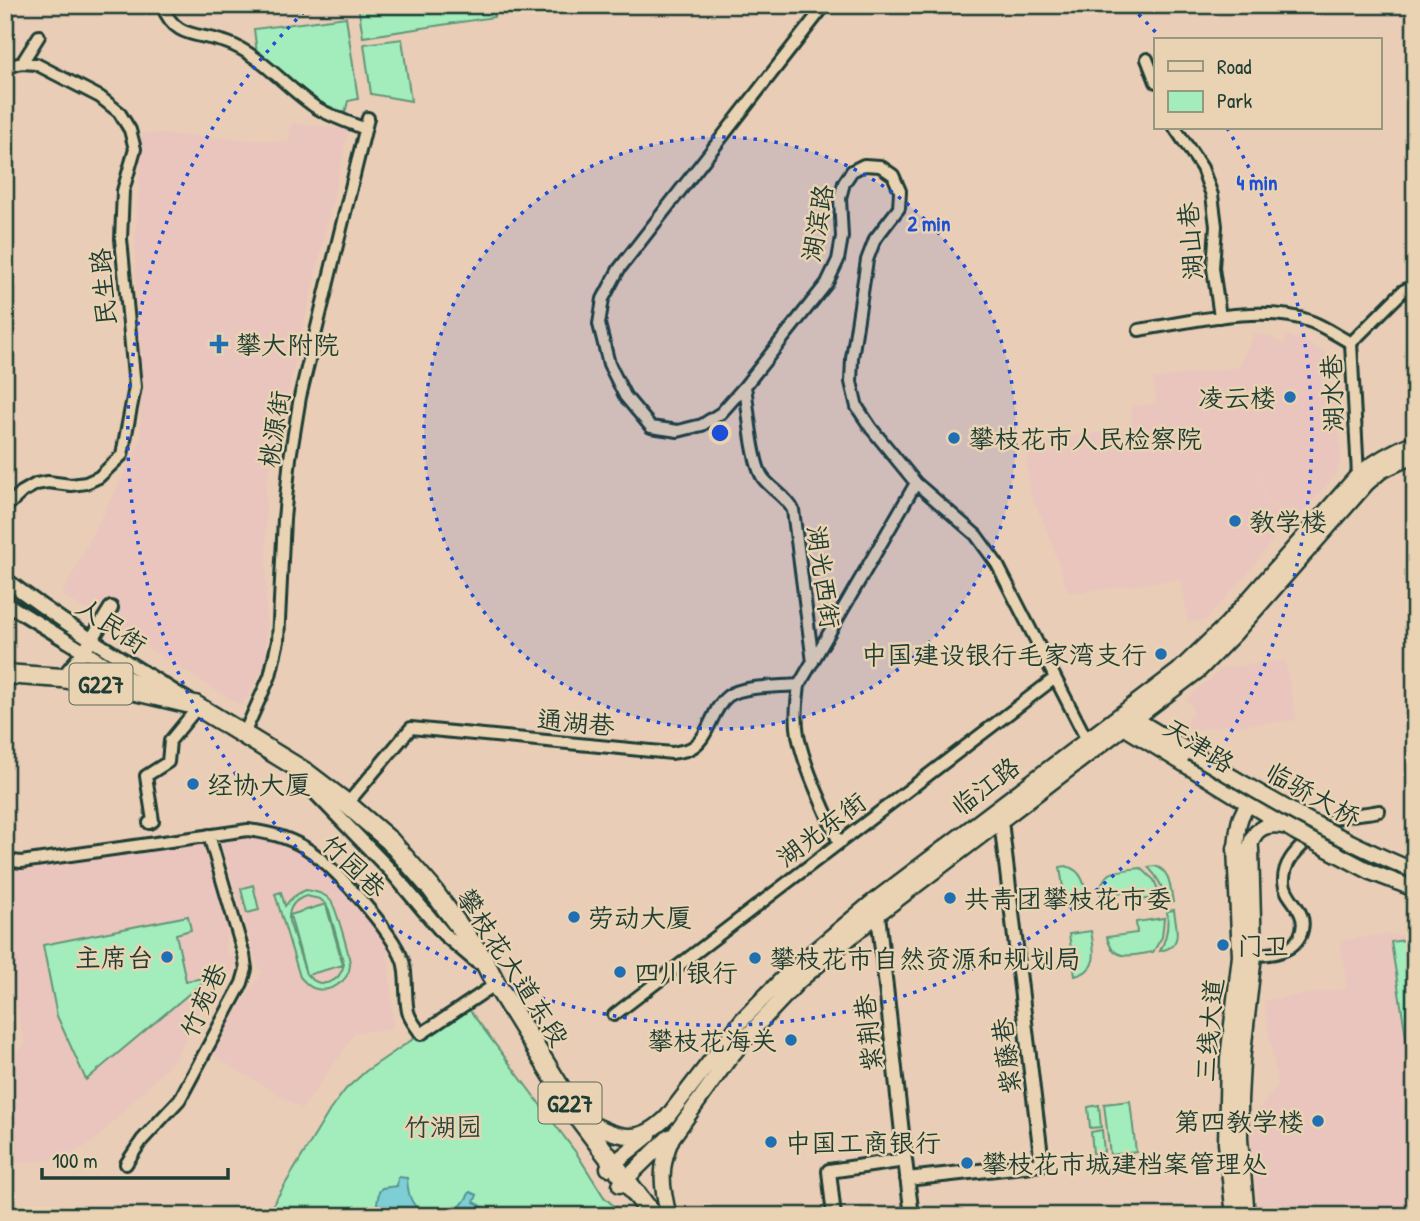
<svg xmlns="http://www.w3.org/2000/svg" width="1420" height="1221" font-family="'Patrick Hand','LXGW WenKai TC',sans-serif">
<rect width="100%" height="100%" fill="#e9cdb7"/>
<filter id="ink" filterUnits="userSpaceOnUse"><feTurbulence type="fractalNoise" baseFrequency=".0143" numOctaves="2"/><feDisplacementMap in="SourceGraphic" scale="14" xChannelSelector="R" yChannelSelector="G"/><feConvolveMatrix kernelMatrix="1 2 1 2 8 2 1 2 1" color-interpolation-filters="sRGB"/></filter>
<g filter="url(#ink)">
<path fill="#e9c5bd" d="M292 123 349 129 266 486V662L242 706 62 595 141 441 135 247 142 133 289 142Z
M1255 333 1273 338 1283 344 1287 336 1304 341 1327 355 1341 450 1340 462 1336 474 1295 520 1266 499 1259 463 1265 500 1289 517 1254 565 1206 620 1188 622 1181 579 1069 593 1046 527 1031 495 1024 444 1133 428 1131 407 1157 403 1153 379 1239 367Z
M1285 660 1296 720 1233 726 1232 724 1176 732 1175 725 1188 723V717L1193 715 1192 707 1186 699 1223 668Z
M246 836 276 841 302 854 350 895 388 946 393 1029 356 1032 302 1109 209 1053 263 971 259 968 220 839Z
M203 841 227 920 225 953 237 955 232 970 199 997 204 1003 174 1060 95 1140 71 1154 43 1161 15 1163 5 1116V1062L25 1045 5 948V871Z
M1388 934 1415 936V1216H1260L1254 1170 1250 1120 1278 1086 1264 1001 1347 988 1340 941Z"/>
<path fill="#a3edbc" stroke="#619578" stroke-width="2" fill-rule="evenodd" d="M358 5H492L494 17 363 37Z
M346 17 358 99 348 101 345 113 319 102 257 53 254 29Z
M402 39 411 101 371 94 364 44Z
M1066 866C1085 871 1085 888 1087 905L1066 908 1060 867Z
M1155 866C1171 871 1170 887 1173 902L1166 903C1164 888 1158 877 1148 867Z
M1141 868 1154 880 1161 897 1133 901 1131 891 1101 895C1100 868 1121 871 1141 868Z
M253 885 259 910 247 913 241 889Z
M306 890C315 891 325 893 331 901 336 908 350 956 350 965 349 982 329 994 313 988 308 986 304 981 300 977L275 894 281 892 285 906C291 898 296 894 306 890ZM306 896 320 899 326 904 290 915 306 974 289 921C288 908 294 900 306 896ZM326 905 329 910 344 964C340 983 321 990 307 975L343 965Z
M1174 910C1176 928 1184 947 1160 951 1167 938 1169 926 1167 911Z
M188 916 191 930 176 934 186 981 209 977 86 1080 57 1016 43 945Z
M1164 918 1162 937 1153 952C1133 955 1113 963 1107 937L1137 933 1136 922Z
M1091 931C1094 950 1100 970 1075 976L1069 934Z
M1405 940 1408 963 1415 957V1093L1391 942Z
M465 1004 577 1154 604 1197 625 1216H266L330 1110 346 1089 366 1071Z
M1130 1101 1136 1152 1110 1155 1104 1104Z
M1099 1105 1101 1127 1090 1128 1088 1107Z
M1102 1130 1104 1152 1093 1153 1091 1132Z"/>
<path fill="#7dced5" stroke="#579495" stroke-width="2" d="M398 1177 407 1178C408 1196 411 1207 428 1216H375L379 1192 382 1188 397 1186Z
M470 1192 477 1195 474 1202 480 1205 492 1216H446C458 1211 464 1203 470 1192Z"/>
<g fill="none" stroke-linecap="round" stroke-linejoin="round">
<g stroke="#1f3d34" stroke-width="16">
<path id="minor" d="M162 5C175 40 198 32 228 43 259 54 284 85 311 104 325 115 349 122 365 129
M825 5 619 269 603 299 599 324 609 364 625 396 651 427 678 431 702 425 721 413 745 386 827 283 838 260 842 237 840 198 844 183 852 171 864 165 880 166 893 175 900 191 899 208 875 239 867 260 852 358 851 382 857 407 871 428 916 483 976 535 997 564 1090 746
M1147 59 1156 82
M22 63 39 36
M5 67 22 63 36 64 100 97 119 112 130 130 135 149 123 191 121 239 135 387 122 455 99 477 86 483 71 485 48 482 36 484 22 492 5 508
M1175 128 1202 168 1212 195 1216 226 1213 268 1220 317
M1139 330C1189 322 1264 303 1312 322 1325 327 1338 336 1351 343
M745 386C748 406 752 463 763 478 772 490 786 496 793 510L813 662
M1362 479 1358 475 1351 343 1403 291 1415 285
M243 736 270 676 278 641 284 519 290 458 300 397 368 118
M352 798 411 728 672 753C677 752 684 751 689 749 710 740 710 710 728 696 743 685 780 687 799 685
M149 823 153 821 146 776 168 762 170 741 193 713
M839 843C826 811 804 768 798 735 795 718 797 702 799 685L916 483
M5 860 21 862 248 830C269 833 285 836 304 847 333 864 392 931 403 961 408 977 404 1002 409 1015 412 1022 417 1028 421 1034L496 984
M1247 955C1266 955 1290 955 1300 936 1303 929 1304 922 1301 915 1297 903 1285 895 1284 882 1283 864 1295 852 1307 841 1315 832 1325 821 1336 818 1350 814 1365 814 1379 811
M614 1015 1055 678
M126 1164 142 1140 180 1099 242 983 246 969 244 955 209 835"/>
</g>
<g stroke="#1f3d34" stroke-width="18">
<path id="tertiary" d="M5 579C62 623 125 661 186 699
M5 601 12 607 116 671 151 690
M57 679 62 678 84 652 111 608
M301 778 390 870 444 934 477 962
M905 1160 912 1216
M907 1179 1042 1164 1001 821 996 814
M834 1216 829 1171 905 1160 878 914 874 910"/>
</g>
<g stroke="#1f3d34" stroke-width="19">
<path id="secondary" d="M1130 716 1192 753
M1117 723 1295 832
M1236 848C1238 830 1237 809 1256 801
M1250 849C1252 830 1264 823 1283 826
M579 1118C616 1135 636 1149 668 1116L742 1020 790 971 870 904 1178 671 1227 624 1358 475C1376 460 1393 451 1415 442
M608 1168 649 1135
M620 1185 669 1137
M669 1216C661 1186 659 1167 672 1138L728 1060 752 1031 799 981 878 914 1198 671 1236 632 1367 483 1381 471 1415 455"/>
</g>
<g stroke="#1f3d34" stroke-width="21">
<path id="primary" d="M1235 1216 1227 1143 1229 1059 1241 956 1236 848
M1246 1216 1239 1139V1100L1241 1061 1253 955 1250 849"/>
</g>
<g stroke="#1f3d34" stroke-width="23">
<path id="trunk" d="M5 674 62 678 118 687 195 705 305 772 347 804 390 841 431 888 482 957 496 984 579 1118 653 1216"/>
</g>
<use href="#minor" stroke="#e9d3b2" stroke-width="10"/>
<use href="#tertiary" stroke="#e9d3b2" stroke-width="12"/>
<use href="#secondary" stroke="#e9d3b2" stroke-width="14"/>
<use href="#primary" stroke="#e9d3b2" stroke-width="16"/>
<use href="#trunk" stroke="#e9d3b2" stroke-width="18"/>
<g stroke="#1f3d34" stroke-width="19" stroke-linecap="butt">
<path id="secondary-bridge" d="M1192 753C1264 796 1336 839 1415 871
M1295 832 1373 873 1415 889"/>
</g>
<use href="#secondary-bridge" stroke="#e9d3b2" stroke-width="14"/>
</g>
</g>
<circle cx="720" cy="433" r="296" fill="#1d4ed8" fill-opacity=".12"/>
<g fill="none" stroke="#1d4ed8" stroke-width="3.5" stroke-dasharray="3.5 7">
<circle cx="720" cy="433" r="296"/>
<path d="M1131 7A592 592 0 0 1 1160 37M1227 128A592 592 0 1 1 309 7"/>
</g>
<g fill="#1f6fb2" stroke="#e9d3b2" stroke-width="2.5">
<path d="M215.5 333.5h7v7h7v7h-7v7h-7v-7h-7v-7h7z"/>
<circle cx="1290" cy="397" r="7"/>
<circle cx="954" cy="438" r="7"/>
<circle cx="1235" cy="521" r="7"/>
<circle cx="1161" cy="654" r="7"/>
<circle cx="193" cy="784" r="7"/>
<circle cx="950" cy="898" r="7"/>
<circle cx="574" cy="917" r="7"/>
<circle cx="1223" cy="945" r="7"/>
<circle cx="167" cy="957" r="7"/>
<circle cx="755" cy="958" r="7"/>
<circle cx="620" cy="972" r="7"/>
<circle cx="791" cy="1040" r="7"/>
<circle cx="1318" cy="1121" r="7"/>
<circle cx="771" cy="1142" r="7"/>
<circle cx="967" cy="1163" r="7"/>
</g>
<g text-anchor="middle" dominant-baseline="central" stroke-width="5" stroke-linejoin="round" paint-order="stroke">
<g fill="#e9d3b2" stroke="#5c6a5a" stroke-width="2">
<rect x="69.5" y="663.5" width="63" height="41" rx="5"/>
<rect x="538.5" y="1082.5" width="63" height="41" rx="5"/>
</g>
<g font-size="24" font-weight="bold" fill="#1f3d34">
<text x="101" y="684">G227</text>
<text x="570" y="1103">G227</text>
</g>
<g font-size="26" fill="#1f3d34" stroke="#e9d3b2">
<text transform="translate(817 223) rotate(-80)">湖滨路</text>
<text transform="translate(1190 241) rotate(-94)">湖山巷</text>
<text transform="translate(103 287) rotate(-95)">民生路</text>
<text transform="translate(1332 393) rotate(-92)">湖水巷</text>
<text transform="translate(274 429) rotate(-81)">桃源街</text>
<text transform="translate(824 577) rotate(82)">湖光西街</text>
<text transform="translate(112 625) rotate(34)">人民街</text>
<text transform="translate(576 722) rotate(5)">通湖巷</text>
<text transform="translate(1199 745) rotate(32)">天津路</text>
<text transform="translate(985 786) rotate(-37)">临江路</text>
<text transform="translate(1313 794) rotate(29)">临骄大桥</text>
<text transform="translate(821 829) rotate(-37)">湖光东街</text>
<text transform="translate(354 866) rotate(44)">竹园巷</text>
<text transform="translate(513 967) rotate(57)">攀枝花大道东段</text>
<text transform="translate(203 1000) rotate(-66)">竹苑巷</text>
<text transform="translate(1209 1030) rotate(-85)">三线大道</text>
<text transform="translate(868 1033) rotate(-96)">紫荆巷</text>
<text transform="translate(1006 1056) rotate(-97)">紫藤巷</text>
</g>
<g font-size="26" fill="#1f3d34" stroke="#e9d3b2" text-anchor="start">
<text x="235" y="344">攀大附院</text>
<text x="1276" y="397" text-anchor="end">凌云楼</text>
<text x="968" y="438">攀枝花市人民检察院</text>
<text x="1249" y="521">教学楼</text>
<text x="1147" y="654" text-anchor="end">中国建设银行毛家湾支行</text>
<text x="207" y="784">经协大厦</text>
<text x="964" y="898">共青团攀枝花市委</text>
<text x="588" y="917">劳动大厦</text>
<text x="1237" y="945">门卫</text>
<text x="153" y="957" text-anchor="end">主席台</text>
<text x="769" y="958">攀枝花市自然资源和规划局</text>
<text x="634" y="972">四川银行</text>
<text x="777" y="1040" text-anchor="end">攀枝花海关</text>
<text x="1304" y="1121" text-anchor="end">第四教学楼</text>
<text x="785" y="1142">中国工商银行</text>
<text x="981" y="1163">攀枝花市城建档案管理处</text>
</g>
<g font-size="26" fill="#26463b" stroke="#e9d3b2">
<text x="443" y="1126">竹湖园</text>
</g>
</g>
<circle cx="720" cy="433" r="10" fill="#1d4ed8" stroke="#e9d3b2" stroke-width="3.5"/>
<g font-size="21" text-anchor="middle" font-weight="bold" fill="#1d4ed8" stroke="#e9d3b2" stroke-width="5" stroke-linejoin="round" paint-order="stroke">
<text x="1257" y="190">4 min</text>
<text x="929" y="231">2 min</text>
</g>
<rect width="1420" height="1221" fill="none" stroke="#e9d3b2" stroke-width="28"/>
<rect x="14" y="14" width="1392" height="1193" fill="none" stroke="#1f3d34" stroke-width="2.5" filter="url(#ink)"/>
<rect x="1154" y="38" width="228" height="91" fill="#e9d3b2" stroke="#989780" stroke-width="2"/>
<rect x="1168" y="61" width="35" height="10" fill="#e9d3b2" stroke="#989780" stroke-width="2"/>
<text x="1217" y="74" font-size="21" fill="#1f3d34">Road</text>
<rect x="1168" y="91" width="35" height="21" fill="#a3edbc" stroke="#989780" stroke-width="2"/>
<text x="1217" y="108" font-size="21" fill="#1f3d34">Park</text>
<path d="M42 1168v10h186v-10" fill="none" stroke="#1f3d34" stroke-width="3.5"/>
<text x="52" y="1168" font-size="21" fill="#1f3d34" stroke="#e9d3b2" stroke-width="5" paint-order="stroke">100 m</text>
</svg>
